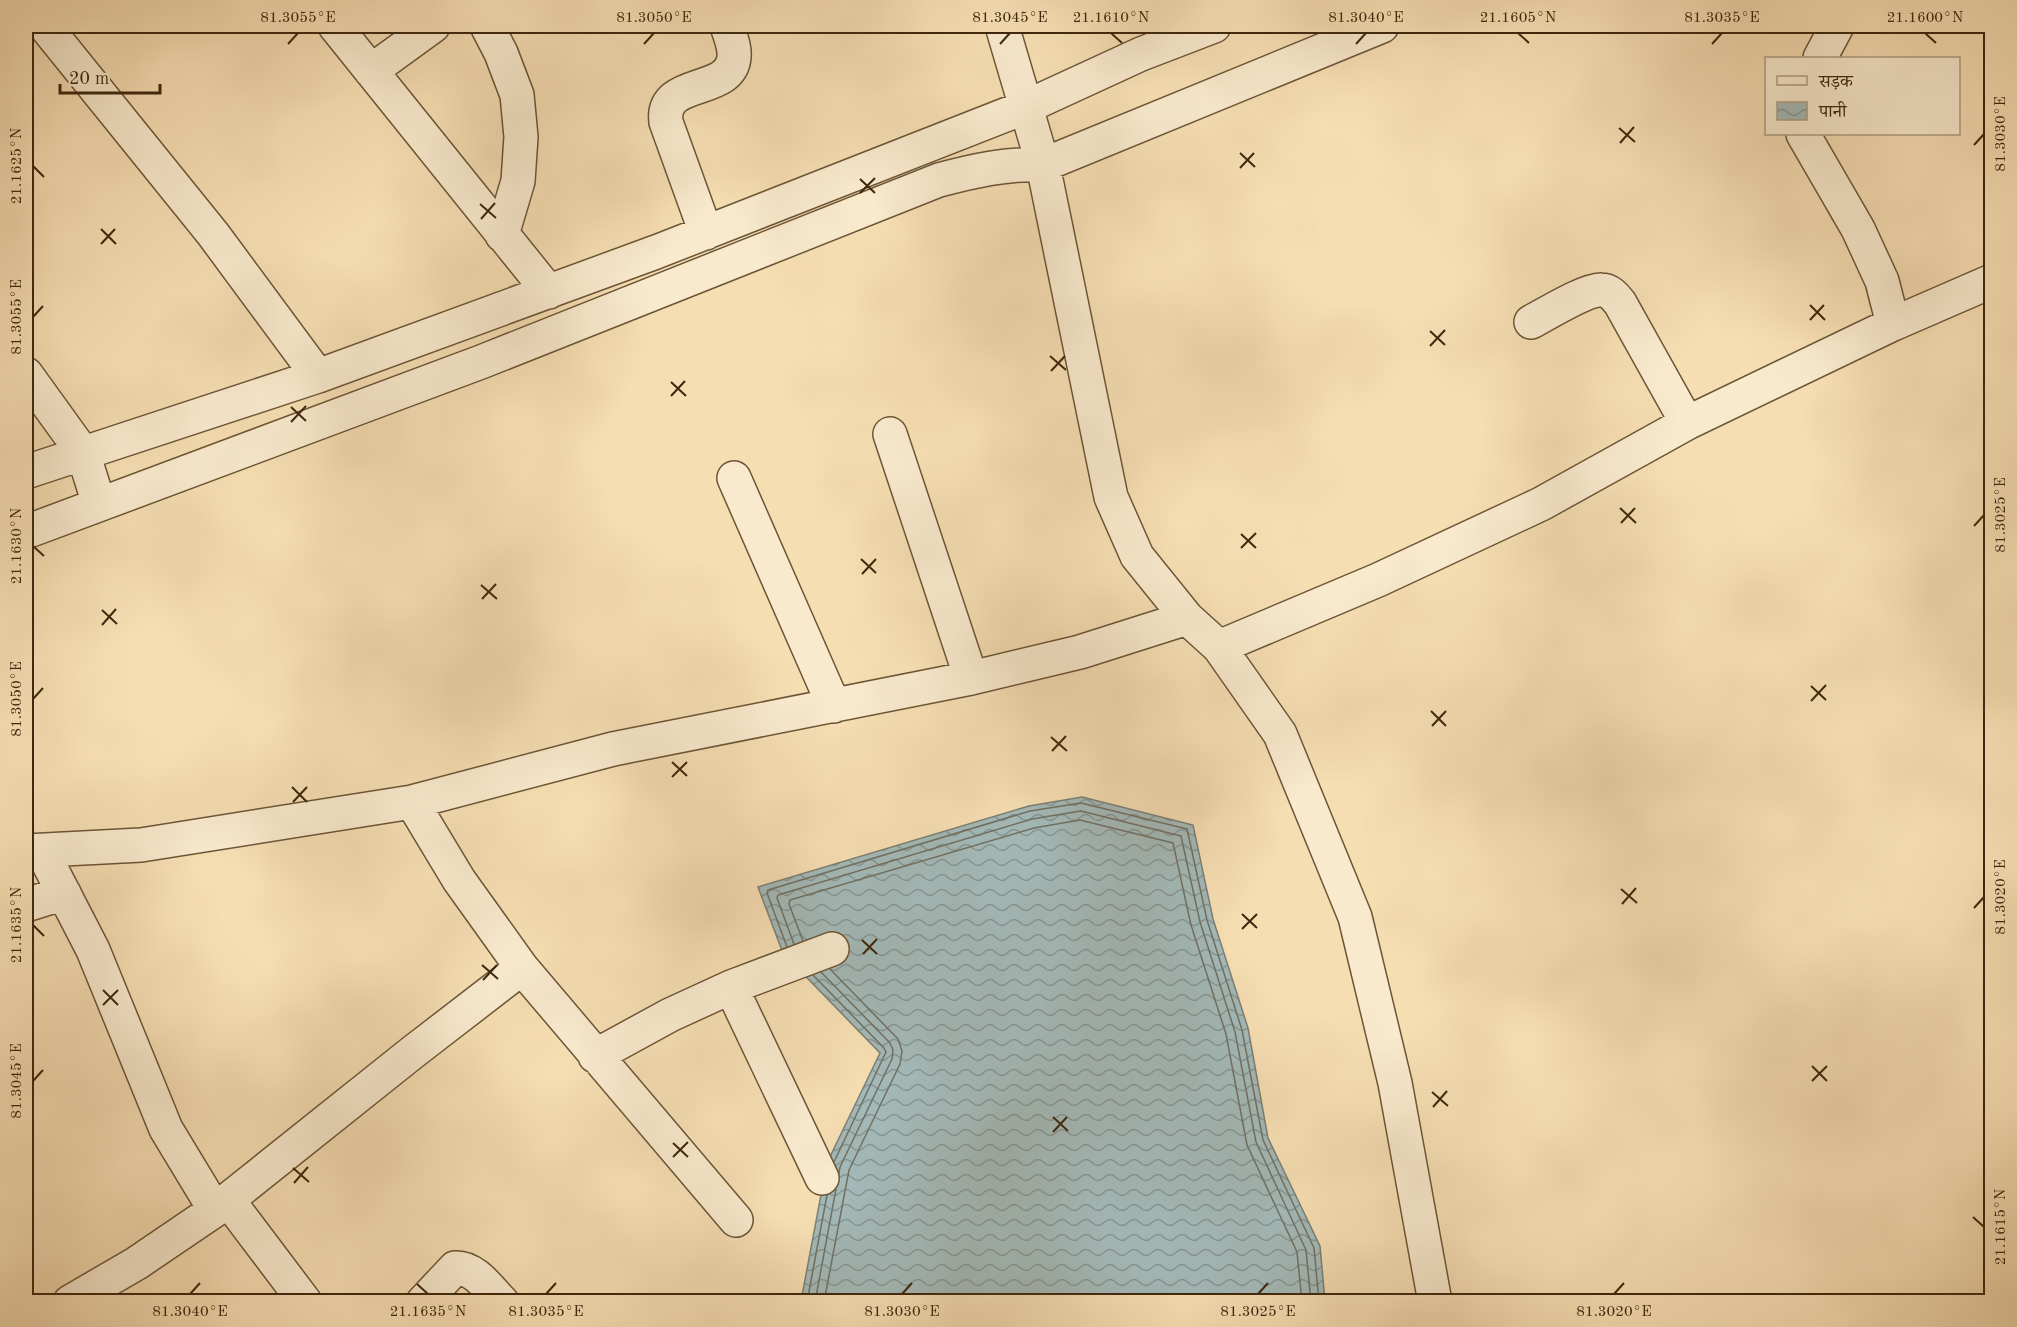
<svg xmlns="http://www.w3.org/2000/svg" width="2017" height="1327" font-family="'Old Standard TT','Noto Serif Devanagari',serif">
<defs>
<pattern id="water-waves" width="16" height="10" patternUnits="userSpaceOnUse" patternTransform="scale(1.5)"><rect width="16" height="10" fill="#a3b9b8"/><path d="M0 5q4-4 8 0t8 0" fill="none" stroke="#869694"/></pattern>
</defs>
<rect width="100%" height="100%" fill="#f6deb3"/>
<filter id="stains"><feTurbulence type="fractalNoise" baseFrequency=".00333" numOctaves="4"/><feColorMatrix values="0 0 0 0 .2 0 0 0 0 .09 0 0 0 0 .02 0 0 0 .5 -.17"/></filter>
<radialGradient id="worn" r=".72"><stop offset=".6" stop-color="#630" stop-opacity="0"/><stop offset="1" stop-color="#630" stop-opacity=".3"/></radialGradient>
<path fill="url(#water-waves)" stroke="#7b7f74" stroke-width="1.5" d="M1082 797 1193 825 1213 919 1248 1028 1268 1138 1320 1246 1325 1301H801L827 1163 880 1053 783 953 758 887 1029 806Z"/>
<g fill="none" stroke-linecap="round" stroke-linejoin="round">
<path stroke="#707062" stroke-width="1.5" d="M803 941 789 904 790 900 1034 828 1080 820 1173 843 1191 925 1226 1034 1247 1145 1297 1252 1302 1302
M794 944 777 898 778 895 1032 819 1081 811 1181 836 1200 922 1235 1032 1256 1142 1306 1250 1311 1302
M787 947 767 893 768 890 1030 811 1081 803 1187 829 1207 920 1242 1030 1263 1140 1314 1248 1319 1302
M821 972 890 1043 893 1050 892 1059 840 1167 839 1173
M813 975 884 1048 886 1052 834 1162
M807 1302 827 1195
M815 1302 836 1189
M824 1302 849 1170 900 1064 902 1051 898 1039 830 969"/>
<g stroke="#6c5536" stroke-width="36">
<path id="minor" d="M45 26 213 234 318 376
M335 26 549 292
M487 26 501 53 517 95 521 137 518 181 502 235
M1002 26 1043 165 1111 497 1137 556 1187 618 1219 647 1280 734 1355 917 1395 1083 1435 1302
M1820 58 1837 26
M371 71 433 26
M1803 134 1858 229 1882 281 1893 324
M706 233 666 122C660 77 731 96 734 57 735 46 730 36 727 26
M1531 322C1546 314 1587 289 1601 290 1610 290 1615 297 1620 303L1687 423
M26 374 83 453 99 504
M890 434 971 678
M26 472 318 376 656 252 1028 106 1141 54 1214 26
M734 478 834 706
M26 532 481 362 939 180C973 171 1007 163 1043 165L1382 26
M1219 647 1378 580 1541 504 1687 423 1893 324 1992 281
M412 802 459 880 522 968 736 1220
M26 851 141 845 412 802 613 749 971 678 1080 652 1187 618
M42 851 93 950 166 1129 215 1210
M26 905 64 893
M731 987 822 1178
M595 1056 670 1015 731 987 832 949
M228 1200 305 1302
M70 1302 137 1263 215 1210 413 1052 522 968
M423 1302 455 1268C475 1267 489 1289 502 1302"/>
</g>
<use href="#minor" stroke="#f9eace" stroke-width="33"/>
</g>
<path fill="none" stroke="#3e270d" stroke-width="2" d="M1111 33 1122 43M1518 33 1529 43M1925 33 1936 43M288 44 298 33M644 44 654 33M1000 44 1010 33M1356 44 1366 33M1712 44 1722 33M1619 128 1635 142M1620 143 1634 127M1974 145 1984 134M1240 153 1255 167M33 166 44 177M1240 168 1254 153M860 179 875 193M860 193 875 178M480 204 496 218M481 219 495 203M101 229 116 244M101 244 115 229M1810 305 1825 320M33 317 43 306M1810 320 1824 305M1430 331 1445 345M1430 346 1445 330M1050 356 1066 370M1051 371 1065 356M671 382 686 396M671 396 685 381M291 407 306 421M291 422 306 406M1620 508 1636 523M1621 523 1635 508M1974 526 1984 515M1241 534 1256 548M33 546 44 556M1241 548 1256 533M861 559 876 573M862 574 876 559M481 585 497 599M482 599 496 584M102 610 117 624M102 625 116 609M1811 686 1826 700M33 699 43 688M1811 701 1826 685M1431 711 1446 726M1432 726 1446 711M1051 737 1067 751M1052 751 1066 736M672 762 687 776M672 777 687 762M292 787 307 802M293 802 307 787M1621 889 1637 903M1622 904 1636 888M1974 908 1984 897M1242 914 1257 928M33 925 44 936M1242 929 1257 914M862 940 877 954M863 954 877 939M482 965 498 979M483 980 497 965M103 990 118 1005M103 1005 118 990M1812 1066 1827 1081M33 1081 43 1070M1812 1081 1827 1066M1432 1092 1448 1106M1433 1107 1447 1091M1053 1117 1068 1131M1053 1132 1067 1117M673 1143 688 1157M673 1157 688 1142M293 1168 309 1182M294 1183 308 1167M1973 1217 1984 1227M417 1284 428 1294M190 1294 200 1283M546 1294 556 1283M902 1294 912 1283M1258 1294 1268 1283M1614 1294 1624 1283"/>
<rect width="2017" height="1327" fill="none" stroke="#f6deb3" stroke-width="66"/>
<rect x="1765" y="57" width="195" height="78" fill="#f9eace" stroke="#ae9c81" stroke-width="1.5"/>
<rect x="1777" y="76" width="30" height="9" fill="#f9eace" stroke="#ae9c81" stroke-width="1.5"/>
<text x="1819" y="87" font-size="18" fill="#3e270d">सड़क</text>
<rect x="1777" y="102" width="30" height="18" fill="url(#water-waves)" stroke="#ae9c81" stroke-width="1.5"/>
<text x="1819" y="117" font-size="18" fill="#3e270d">पानी</text>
<path d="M60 84v9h100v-9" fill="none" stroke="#3e270d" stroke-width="3"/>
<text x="69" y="84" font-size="18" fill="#3e270d" stroke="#f9eace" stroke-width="4.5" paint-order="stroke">20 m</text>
<rect x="33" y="33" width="1951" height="1261" fill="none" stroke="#3e270d" stroke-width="2"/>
<g font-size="15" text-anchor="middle" fill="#3e270d">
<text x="298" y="22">81.3055°E</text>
<text x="654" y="22">81.3050°E</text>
<text x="1010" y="22">81.3045°E</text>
<text x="1111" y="22">21.1610°N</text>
<text x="1366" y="22">81.3040°E</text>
<text x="1518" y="22">21.1605°N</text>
<text x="1722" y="22">81.3035°E</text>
<text x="1925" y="22">21.1600°N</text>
<text transform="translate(2000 134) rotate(-90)" y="5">81.3030°E</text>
<text transform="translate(16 166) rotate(-90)" y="5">21.1625°N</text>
<text transform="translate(16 317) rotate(-90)" y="5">81.3055°E</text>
<text transform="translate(2000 515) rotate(-90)" y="5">81.3025°E</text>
<text transform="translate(16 546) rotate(-90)" y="5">21.1630°N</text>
<text transform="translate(16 699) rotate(-90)" y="5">81.3050°E</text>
<text transform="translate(2000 897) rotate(-90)" y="5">81.3020°E</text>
<text transform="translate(16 925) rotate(-90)" y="5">21.1635°N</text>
<text transform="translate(16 1081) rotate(-90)" y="5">81.3045°E</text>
<text transform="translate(2000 1227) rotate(-90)" y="5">21.1615°N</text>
<text x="190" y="1316">81.3040°E</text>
<text x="428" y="1316">21.1635°N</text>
<text x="546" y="1316">81.3035°E</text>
<text x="902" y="1316">81.3030°E</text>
<text x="1258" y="1316">81.3025°E</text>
<text x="1614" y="1316">81.3020°E</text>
</g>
<rect width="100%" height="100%" filter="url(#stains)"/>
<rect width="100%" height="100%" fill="url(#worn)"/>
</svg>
